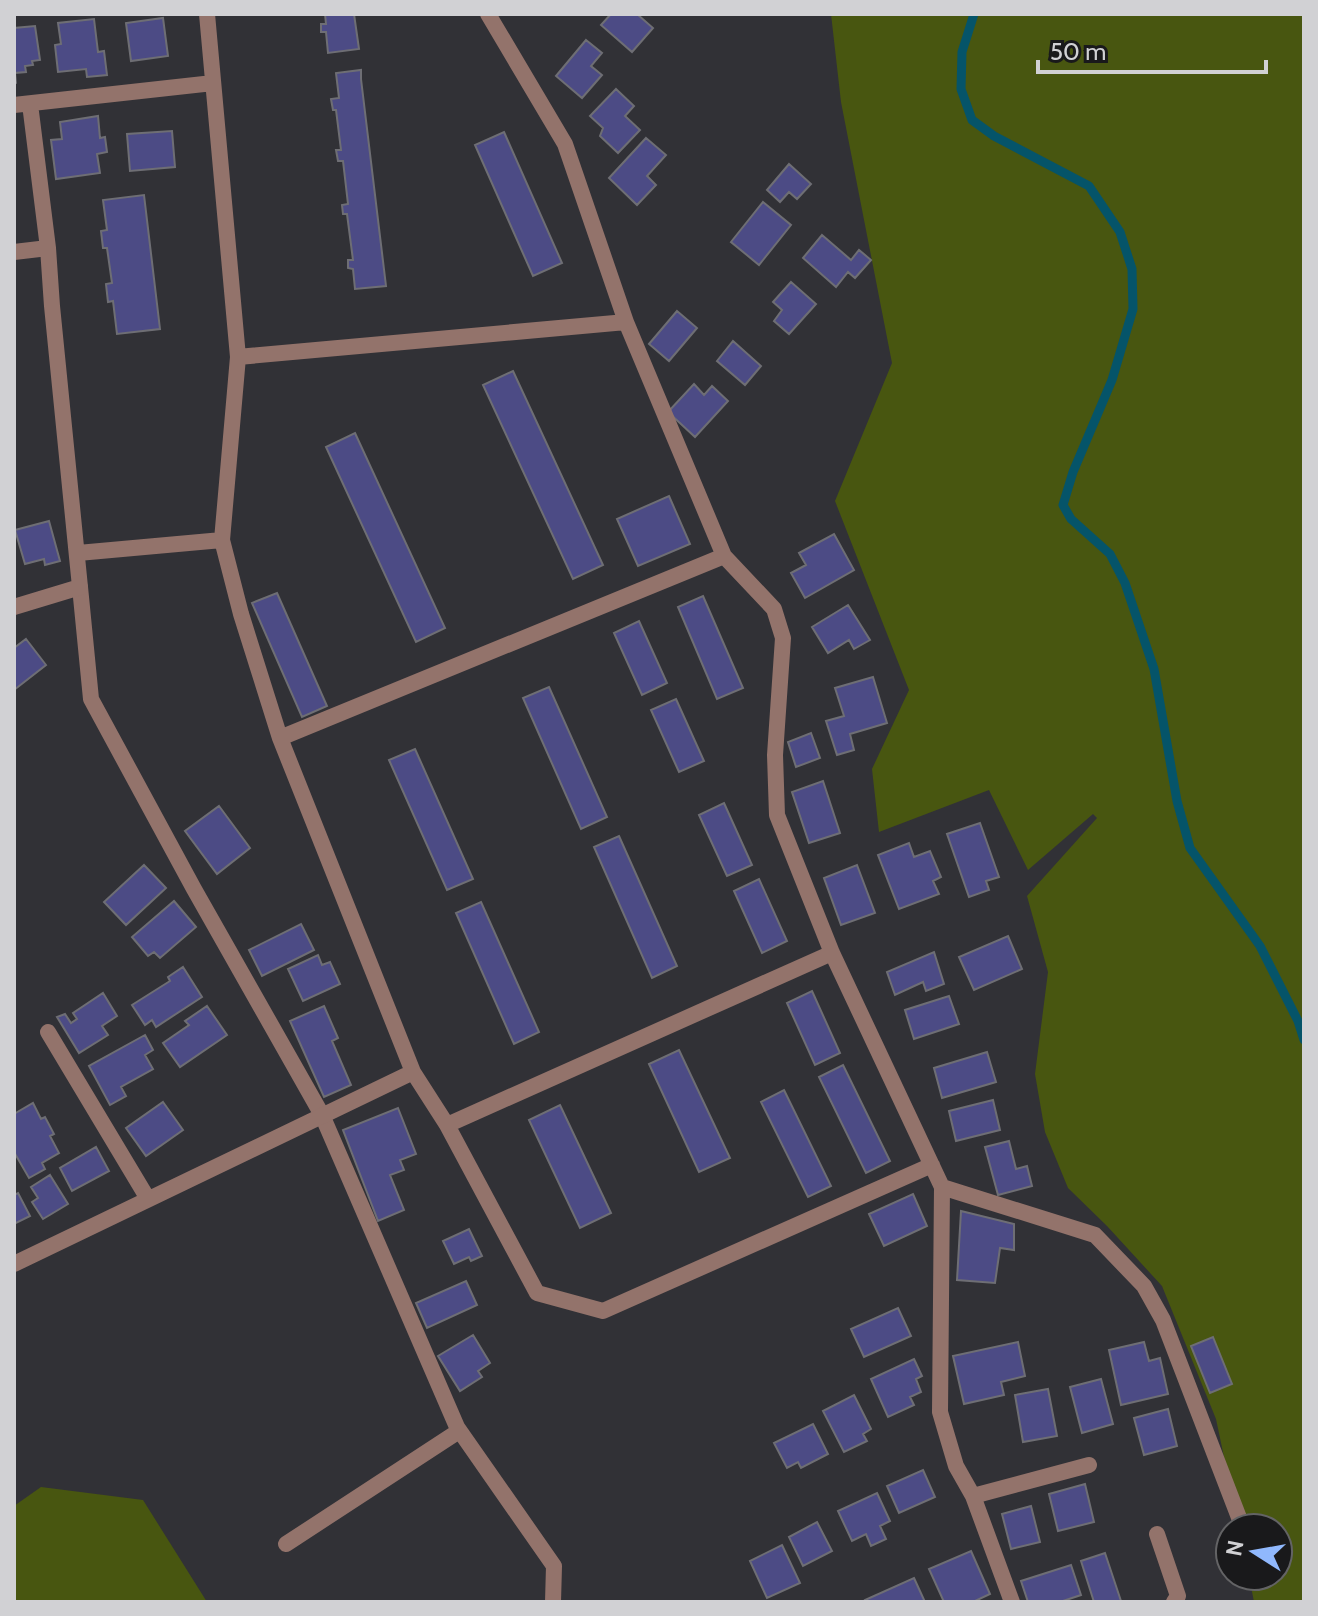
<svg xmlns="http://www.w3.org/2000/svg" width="1318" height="1616" font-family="Cabin,sans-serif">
<rect width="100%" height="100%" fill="#313136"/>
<path fill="#485610" d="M831 14H1304V1602H1254L1249 1576H1278V1528H1239L1216 1419 1162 1286 1107 1226 1068 1188 1045 1132 1035 1074 1048 972 1027 896 1097 818 1093 814 1028 870 989 790 879 832 872 769 909 690 835 501 892 363 841 102Z
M41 1487 143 1500 207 1602H14V1506Z"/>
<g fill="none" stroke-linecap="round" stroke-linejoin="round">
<path stroke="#055469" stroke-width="9" d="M974 14 962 52 961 89 972 120 994 136 1089 186 1120 232 1132 269 1133 309 1112 380 1073 472 1063 505 1071 519 1110 554 1125 583 1154 669 1177 801 1190 848 1260 946 1298 1021 1304 1040"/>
</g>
<path fill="#4c4b85" stroke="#6e6e74" stroke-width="2" d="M325 14H354L359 49 328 53 326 32H321V24H326Z
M611 14H637L653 28 632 52 601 25Z
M163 18 168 56 131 61 126 23Z
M94 19 98 52 104 51 107 75 87 77 86 69 58 72 55 45 61 44 58 23Z
M35 26 40 60 32 61 33 65 25 66 26 72 15 73 16 83 14 84V28Z
M586 40 602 53 591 66 602 75 582 98 556 76Z
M361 70V79L386 286 355 289 353 269 348 268V260H353L347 214H343L342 205 348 204 343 161H338L336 150H341L336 110H333L331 99 339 98 336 73Z
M616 89 634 106 625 116 640 130 618 153 600 136 603 128 590 116Z
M98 116 100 138 105 137 107 152 97 154 100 173 56 179 51 140 62 139 60 122Z
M172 131 175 167 130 171 127 134Z
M504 132 562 263 533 276 475 145Z
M646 138 666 155 647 176 656 185 637 205 609 178Z
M789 164 811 184 797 199 789 192 780 202 767 190Z
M144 195 160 329 117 334 113 301 108 302 106 284 112 283 107 248H103L101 231 107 230 103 200Z
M763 202 791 225 759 265 731 242Z
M822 235 851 260 859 250 871 260 855 278 848 272 836 287 803 258Z
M791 282 816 304 789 334 774 321 782 310 773 302Z
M677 311 697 328 669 361 649 344Z
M733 341 761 366 745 385 717 361Z
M513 371 603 565 573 579 483 385Z
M694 384 704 395 712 386 728 401 695 437 668 412Z
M355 433 445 628 416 642 326 447Z
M669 496 690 544 638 566 617 519Z
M49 521 60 561 45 565 44 559 25 564 15 530Z
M834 534 854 570 805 598 791 573 806 565 799 553Z
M277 593 327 706 302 717 252 603Z
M703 596 743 688 717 699 678 607Z
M848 605 870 640 854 649 849 640 828 653 812 627Z
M639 621 667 683 642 695 614 633Z
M26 639 46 665 14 690V648Z
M873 677 887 723 850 734 854 750 837 755 826 721 844 716 835 688Z
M549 687 607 817 581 829 523 698Z
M676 699 704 761 679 772 651 710Z
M811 733 820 758 796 767 788 742Z
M415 749 473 879 447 890 389 760Z
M823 781 840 833 809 843 792 792Z
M724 803 752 865 727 876 699 815Z
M219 806 250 848 217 874 185 831Z
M980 823 999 877 986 881 989 890 969 897 947 834Z
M619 836 677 966 652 978 594 847Z
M909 843 914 857 930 851 941 877 933 881 939 894 899 909 878 855Z
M144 865 166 888 126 925 104 902Z
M857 865 875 913 841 925 824 878Z
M759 879 787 941 762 953 734 891Z
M174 901 196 927 160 958 154 952 148 956 132 937Z
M481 902 539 1032 514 1044 456 913Z
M301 924 314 950 262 976 249 950Z
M1008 936 1022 969 974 990 959 957Z
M934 952 944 984 926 991 923 982 895 995 887 972Z
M318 955 322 965 330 962 340 984 303 1001 288 969Z
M183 967 202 997 156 1027 152 1020 145 1025 132 1005 170 981 168 977Z
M812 991 840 1053 815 1065 787 1003Z
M103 993 117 1016 102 1026 108 1035 79 1053 57 1017 65 1014 71 1023 77 1019 73 1013Z
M949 996 959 1024 914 1039 905 1010Z
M207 1006 227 1035 180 1067 163 1043 189 1025 185 1021Z
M324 1006 338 1038 332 1041 351 1085 324 1097 290 1021Z
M145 1035 153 1050 145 1055 153 1069 121 1087 126 1096 110 1105 89 1066Z
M679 1050 730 1158 699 1172 649 1064Z
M987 1052 996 1082 942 1098 934 1068Z
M843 1065 890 1161 866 1173 819 1077Z
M784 1090 831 1186 808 1197 761 1102Z
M993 1100 1000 1130 956 1141 949 1111Z
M163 1102 183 1130 146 1156 126 1128Z
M33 1103 41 1119 45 1117 54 1134 50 1136 59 1153 42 1163 45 1169 29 1178 14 1152V1114Z
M560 1105 611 1213 580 1228 529 1120Z
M398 1108 416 1154 400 1160 404 1170 390 1175 404 1210 378 1221 343 1130Z
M1009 1141 1016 1169 1027 1166 1032 1186 998 1195 985 1147Z
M96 1147 109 1171 72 1191 60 1168Z
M50 1175 68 1204 43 1219 32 1202 38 1198 31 1187Z
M18 1193 30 1216 14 1224V1195Z
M913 1194 927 1226 884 1246 869 1214Z
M961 1211 1014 1224V1250L1000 1248 995 1283 957 1280Z
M469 1229 482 1256 471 1261 469 1257 454 1264 443 1241Z
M466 1281 477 1305 427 1328 416 1303Z
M898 1308 911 1336 864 1357 851 1329Z
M473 1335 490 1363 478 1371 482 1377 460 1391 438 1356Z
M1213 1337 1232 1384 1210 1393 1191 1346Z
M1018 1342 1025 1376 1001 1382 1004 1395 964 1404 953 1356Z
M1144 1342 1149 1361 1160 1358 1168 1394 1121 1405 1109 1350Z
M914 1359 922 1376 916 1379 921 1392 910 1397 914 1405 888 1417 871 1379Z
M1101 1379 1113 1424 1082 1433 1070 1387Z
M1048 1389 1057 1436 1023 1442 1015 1395Z
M854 1395 871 1429 863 1434 867 1441 844 1452 823 1411Z
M1168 1409 1177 1446 1144 1455 1134 1418Z
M813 1424 828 1454 801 1468 798 1462 787 1468 774 1443Z
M923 1470 935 1497 899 1513 887 1486Z
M1085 1484 1094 1522 1058 1531 1049 1494Z
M877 1493 890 1521 880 1526 886 1539 871 1546 866 1534 852 1541 838 1511Z
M1031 1506 1040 1542 1011 1549 1002 1514Z
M817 1522 832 1551 803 1566 789 1537Z
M782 1545 800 1583 767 1598 750 1561Z
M971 1551 990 1594 973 1602H944L929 1569Z
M1105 1553 1121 1601 1118 1602H1094L1081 1561Z
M1071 1565 1081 1595 1060 1602H1028L1021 1581Z
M914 1578 925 1602H866L865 1600Z"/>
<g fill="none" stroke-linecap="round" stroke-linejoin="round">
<path stroke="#93736b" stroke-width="16" d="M80 587 91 699 194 889 322 1115 457 1427 554 1566 553 1602
M286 1544 459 1431"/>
<path stroke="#93736b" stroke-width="16" d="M207 14 238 357 222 540 241 614 280 738 413 1072 447 1125 537 1293 603 1311 932 1165
M488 14 565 144 626 322 724 556 774 609 783 638 775 755 777 815 832 953 942 1187 940 1412 956 1466 973 1496 1012 1602
M14 105 213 83
M14 252 48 248
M238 357 626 322
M78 553 222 540
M14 607 80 587 52 306 48 248 30 104
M280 738 724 556
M48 1032 148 1199
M447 1125 832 953
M942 1187 1095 1235 1144 1286 1163 1320 1243 1528
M14 1264 413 1072
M973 1496 1089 1465
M1157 1534 1178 1596 1174 1602"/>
</g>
<rect width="1318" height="1616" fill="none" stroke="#d1d1d4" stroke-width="32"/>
<g transform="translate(1254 1552) rotate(281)"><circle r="38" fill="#19191b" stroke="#636365" stroke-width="2"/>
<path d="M0-6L14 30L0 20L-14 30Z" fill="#90b8fd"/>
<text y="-12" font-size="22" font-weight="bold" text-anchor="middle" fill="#d1d1d4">N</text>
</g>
<path d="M1038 60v12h228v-12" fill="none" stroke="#d1d1d4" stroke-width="4"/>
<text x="1050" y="60" font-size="24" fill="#d1d1d4" stroke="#19191b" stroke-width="6" paint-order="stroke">50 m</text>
</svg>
